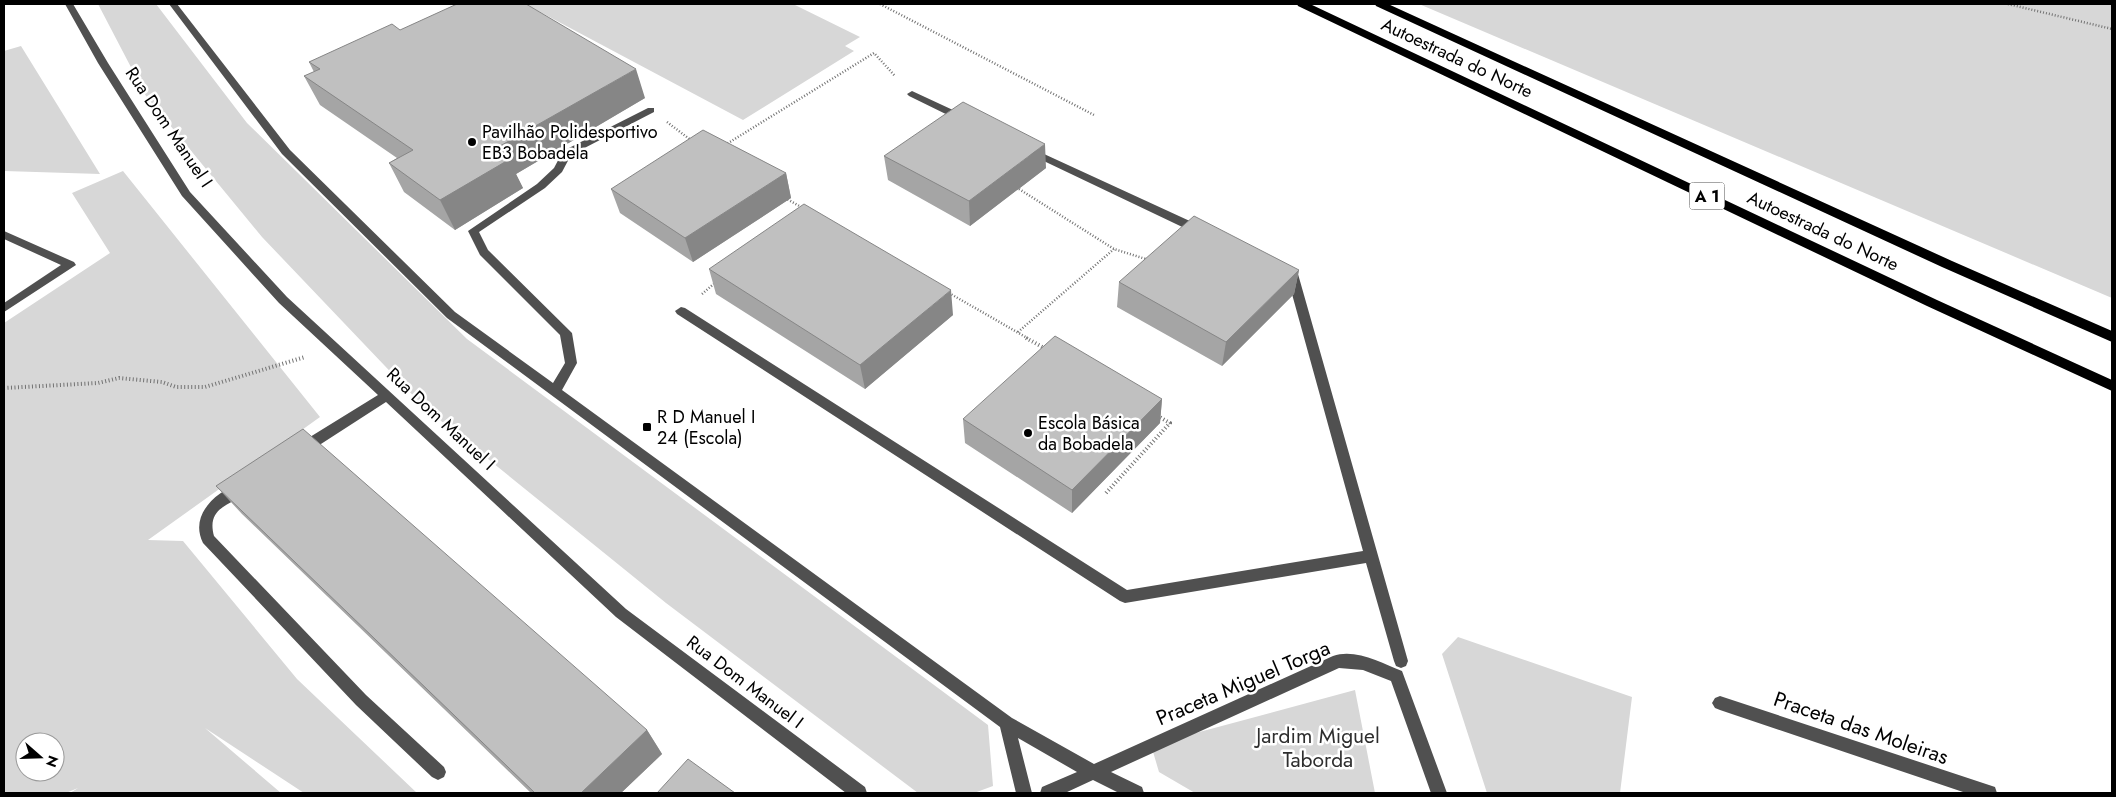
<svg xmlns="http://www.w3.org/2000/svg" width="2116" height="797" font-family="Jost,sans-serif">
<rect width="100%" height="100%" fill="#fff"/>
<path fill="#d7d7d7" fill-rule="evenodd" d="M98 4H156L247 123 467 339 988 725 993 786 974 793H918L666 603 425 408 262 237 146 96Z
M525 4H793L860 37 845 46 854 51 743 120Z
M1419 4H2112V298Z
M21 46 100 174 4 171V51Z
M123 171 320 417 148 540 183 541 297 679 417 793H304L205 728 281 793H70L78 788 66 793H4V323L110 253 72 193ZM25 742H55V772H25Z
M1458 637 1632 697 1620 793H1487L1442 654Z
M1355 690 1375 793H1195L1159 772 1151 745Z"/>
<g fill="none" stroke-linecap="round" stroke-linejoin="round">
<path stroke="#727272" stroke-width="2.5" stroke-dasharray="1 2" stroke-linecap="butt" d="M880 4 1094 115
M2008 4 2112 29
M667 122 692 141
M725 145 874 53 895 76
M1019 189 1114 249 1149 260
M785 198 803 208
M949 293 1029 339
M702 294 716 282
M1018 332 1114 249"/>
<path stroke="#727272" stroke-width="4" stroke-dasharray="1 2.5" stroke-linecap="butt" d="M1026 338 1046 349
M4 388 98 383 119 378 162 382 176 387H205L305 357
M1106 493 1170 423 1158 416"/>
<path fill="#505050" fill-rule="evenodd" d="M65 4H73L108 63 190 192 287 297 626 609 865 787 867 793H846L616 617 386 402 307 453H297L296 449 297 445 378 395 279 303 182 196 98 63Z
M169 4H177L290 150 455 312 553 383 565 363 560 335 480 255 468 231 537 184 554 168 563 151 648 108H654V112L571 155 562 172 545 188 479 232 488 250 572 333 577 363 562 390 1012 718 1094 764 1333 656C1355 648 1382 663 1402 671L1447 793H1431L1391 681 1363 670 1339 668 1111 772 1142 787 1144 793H1119L1093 780 1065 793H1040L1042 787 1077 772 1018 738 1032 793H1016L1000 727 447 318 282 154Z
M912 91 968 117 969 119 968 121H960L909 96 907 94Z
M1031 148 1205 228 1206 231 1205 234H1197L1027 153 1026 151Z
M4 231 74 262 76 265 4 312V303L61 265 4 239Z
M1289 269 1296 271 1298 274 1408 661 1406 666 1401 668 1396 666 1394 661 1366 563 1125 603 1120 601 677 314 675 311 681 307 685 308 1127 590 1363 551 1287 276 1283 273Z
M241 483 246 484 248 488C238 506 205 503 214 536L366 695 444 767 446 772 444 777 438 780 432 777 356 705 203 543C189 515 216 491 241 483Z
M1720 696 1989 785 1995 787 1997 793H1966L1720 710 1715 708 1712 703 1715 698Z"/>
<path fill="#000" fill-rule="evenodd" d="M1297 4H1310L1937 300 2112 380V391L1927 306 1298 6Z
M1375 4H1388L1952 261 2112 331V342L1942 267 1376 6Z"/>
</g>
<path fill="#a5a5a5" d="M400 30 645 98 516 174 523 188 455 230 404 192 389 163 397 158 320 105 304 76 314 72 309 62Z
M884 156 1046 168 970 226 888 180Z
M786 173 791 198 693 262 620 213 611 189Z
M709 269 953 315 865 389 716 294Z
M1299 270 1294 294 1222 366 1117 307 1119 282Z
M1162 399 1160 423 1072 513 965 443 963 419Z
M216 486 647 730 662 754 621 793H531L242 514Z"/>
<path fill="#868686" d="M636 69 645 98 516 174 523 188 455 230 440 200 493 150Z
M1045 144 1046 168 970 226 969 201Z
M786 173 791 198 693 262 685 238Z
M1299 270 1294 294 1222 366 1226 342Z
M951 290 953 315 865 389 860 365Z
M1162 399 1160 423 1072 513V490Z
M647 730 662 754 621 793H581Z"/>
<path fill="#c0c0c0" stroke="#868686" d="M457 4H526L636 69 493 150 510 159 440 200 389 163 413 150 304 76 320 69 309 62 392 24 400 30Z
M963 102 1045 144 969 201 884 156Z
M703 130 786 173 685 238 611 189Z
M804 204 951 290 860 365 709 269Z
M1194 216 1299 270 1226 342 1119 282Z
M1055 336 1162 399 1072 490 963 419Z
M303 429 647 730 581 793H535L216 486Z
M688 759 735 793H657Z"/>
<g fill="#000" stroke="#fff" stroke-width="2">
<circle cx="472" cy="142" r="5"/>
<rect x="642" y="422" width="10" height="10" rx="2.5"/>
<circle cx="1028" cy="433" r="5"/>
</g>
<g text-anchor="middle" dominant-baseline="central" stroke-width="5" stroke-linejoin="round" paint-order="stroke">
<rect fill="#fff" stroke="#4c4c4c" stroke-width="1" x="1689.5" y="182.5" width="35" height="27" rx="4"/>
<g font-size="16" font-weight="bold" fill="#000">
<text x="1707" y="196">A 1</text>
</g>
<g font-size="18" fill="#000" stroke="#fff">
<text transform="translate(1457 58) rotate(25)">Autoestrada do Norte</text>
<text transform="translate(169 127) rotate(56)">Rua Dom Manuel I</text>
<text transform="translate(1823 231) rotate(25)">Autoestrada do Norte</text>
<text transform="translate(441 419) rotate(43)">Rua Dom Manuel I</text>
<text transform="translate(745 682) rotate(37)">Rua Dom Manuel I</text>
</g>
<g font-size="18" fill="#000" stroke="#fff" text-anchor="start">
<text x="482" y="132">Pavilhão Polidesportivo<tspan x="482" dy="21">EB3 Bobadela</tspan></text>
<text x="657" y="417">R D Manuel I<tspan x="657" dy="21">24 (Escola)</tspan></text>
<text x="1038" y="423">Escola Básica<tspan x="1038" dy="21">da Bobadela</tspan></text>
</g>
<g font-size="21" fill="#000" stroke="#fff">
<text transform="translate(1243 683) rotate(-23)">Praceta Miguel Torga</text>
<text transform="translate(1861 728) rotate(19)">Praceta das Moleiras</text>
</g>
<g font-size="21" fill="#2e2e2e" stroke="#fff">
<text x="1318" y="736">Jardim Miguel<tspan x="1318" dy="24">Taborda</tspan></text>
</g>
</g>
<rect width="2116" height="797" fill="none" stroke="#000000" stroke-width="10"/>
<g transform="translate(40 757) rotate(110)"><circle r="24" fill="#ffffff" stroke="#999999"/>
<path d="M0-4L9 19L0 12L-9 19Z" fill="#000000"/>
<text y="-8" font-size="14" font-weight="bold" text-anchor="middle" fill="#000000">N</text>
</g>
</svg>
